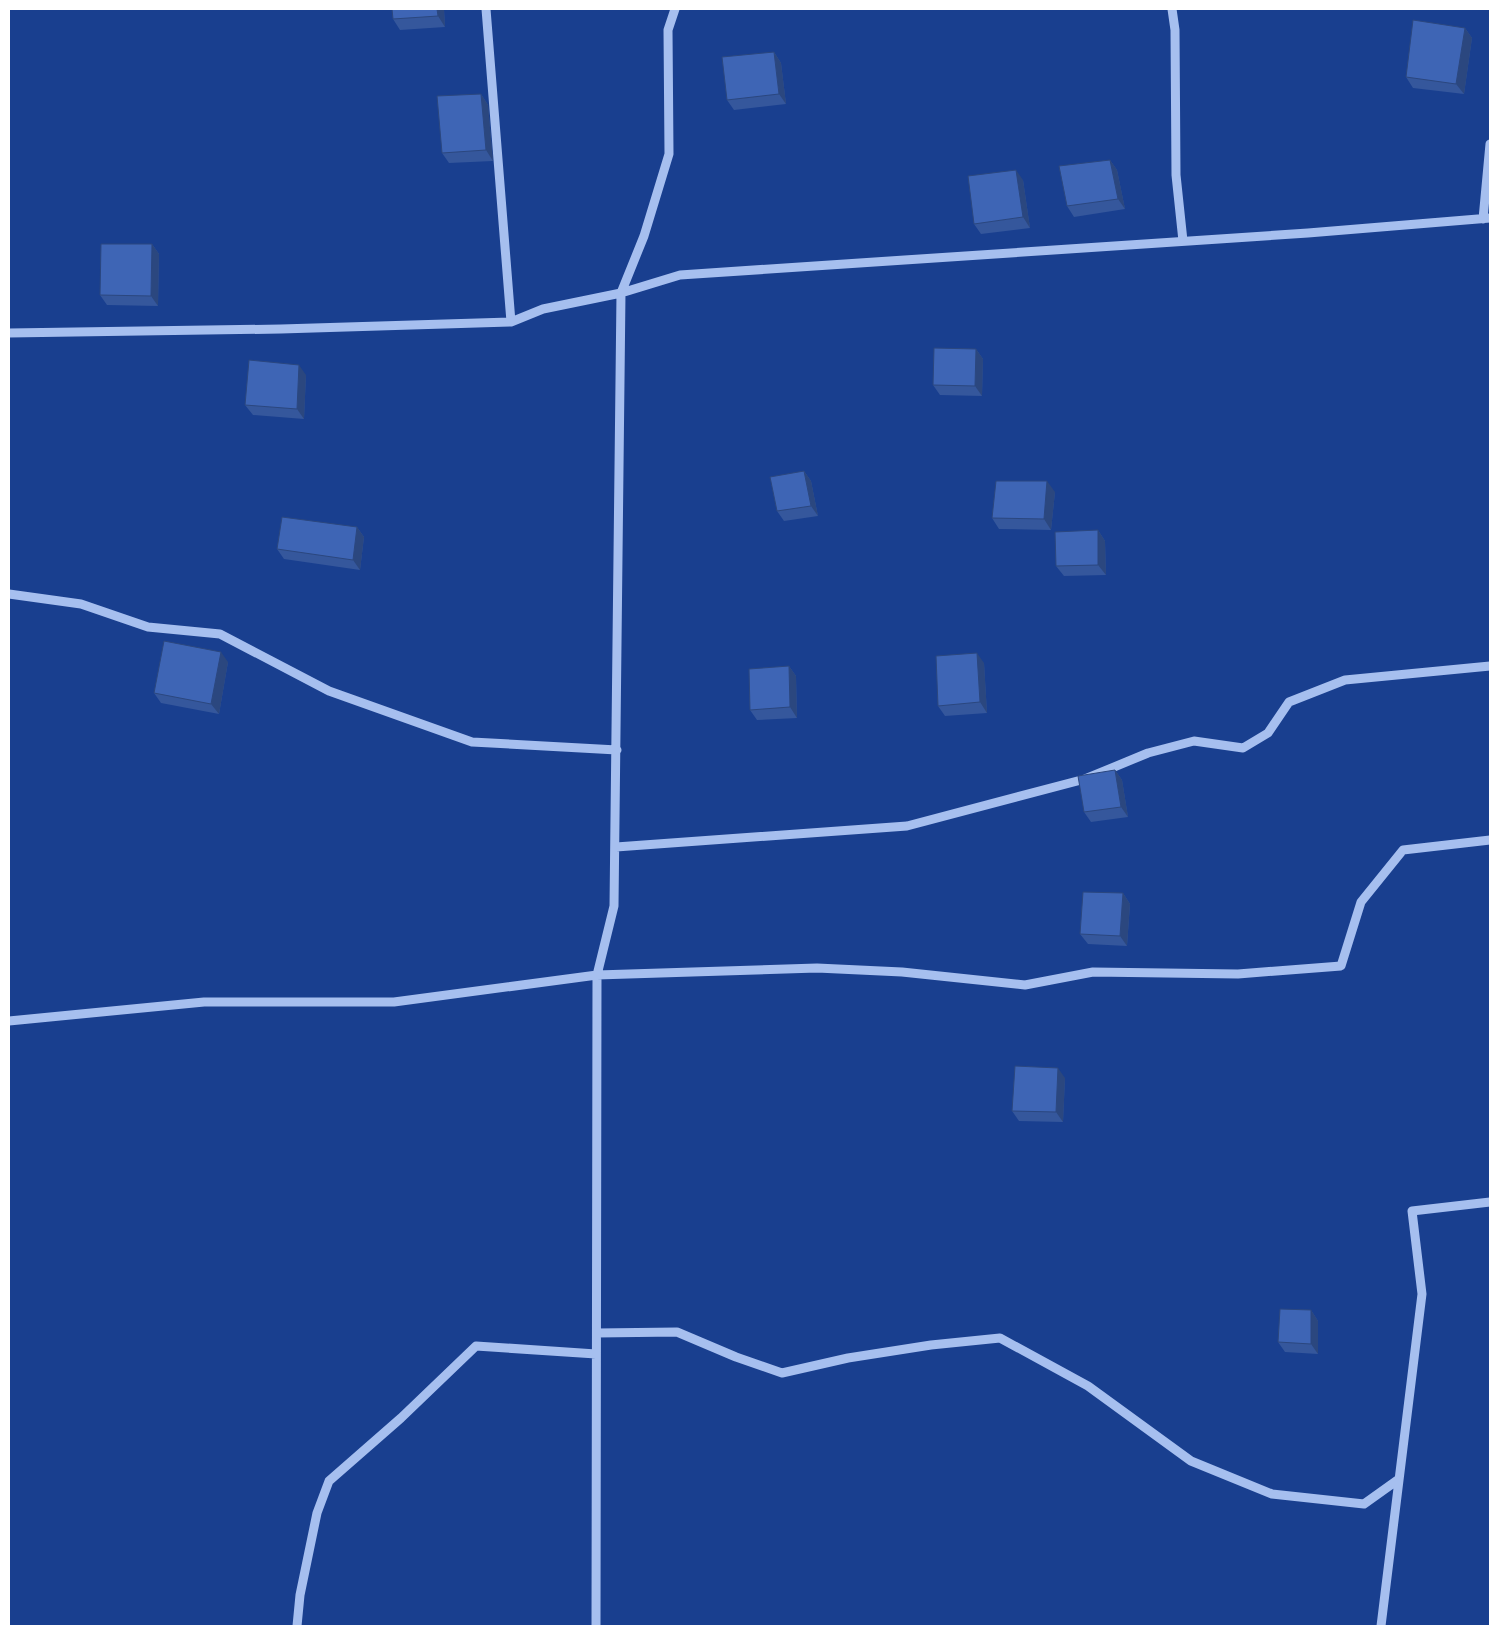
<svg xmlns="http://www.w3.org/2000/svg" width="1499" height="1635" font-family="'DM Sans',sans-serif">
<rect width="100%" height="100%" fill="#193f8f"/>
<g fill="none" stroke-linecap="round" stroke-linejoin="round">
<path stroke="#a6bfef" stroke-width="9" d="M486 9 511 322
M1172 9 1175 30 1176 175 1183 241
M1483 219 1490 144
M9 333 281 329 511 322 543 309 621 293 680 275 1308 233 1490 218
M9 594 81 604 148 627 220 634 329 691 472 742 617 750
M616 847 907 826 1085 779 1148 753 1194 741 1243 748 1268 733 1289 702 1345 680 1490 666
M9 1021 204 1002H394L597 975 817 968 902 972 1025 985 1093 972 1238 974 1341 966 1361 902 1403 850 1490 840
M597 1333 677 1332 736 1357 782 1373 848 1358 931 1345 1000 1338 1088 1386 1191 1461 1272 1494 1364 1504 1399 1479
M297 1626 300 1595 317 1513 329 1481 401 1418 476 1346 596 1354
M596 1626 597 975 614 906 621 293 644 236 669 154 668 30 675 9
M1381 1626 1422 1294 1412 1211 1490 1202"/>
</g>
<path fill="#35579c" d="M444 9 445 27 400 30 393 19Z
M1465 28 1472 38 1464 94 1413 88 1406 77Z
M774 52 781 63 786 104 734 110 727 100Z
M481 94 488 105 493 161 449 163 442 153Z
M1110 160 1117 170 1125 209 1074 217 1067 206Z
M1023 180 1030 228 981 234 974 224Z
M152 244 159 254 158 306 107 305 100 295Z
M976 349 983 359 982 396 940 395 933 385Z
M306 375 304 419 253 415 245 405Z
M804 471 811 481 818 516 784 521 777 511Z
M1055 492 1051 530 999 529 992 518Z
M357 527 364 537 360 570 284 559 277 549Z
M1098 530 1105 541 1106 575 1064 576 1056 566Z
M228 662 219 714 161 703 154 693Z
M984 663 987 713 945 716 938 706Z
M789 666 796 676 797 718 757 720 750 710Z
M1115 770 1122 780 1128 817 1091 822 1084 812Z
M1123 893 1130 904 1127 946 1088 944 1080 934Z
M1065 1078 1063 1122 1019 1121 1012 1111Z
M1311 1310 1318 1321V1354L1285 1352 1278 1342Z"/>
<path fill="#2b477f" d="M437 9H444L445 27 438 16Z
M1465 28 1472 38 1464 94 1456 84Z
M774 52 781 63 786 104 779 94Z
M481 94 488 105 493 161 486 150Z
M1110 160 1117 170 1125 209 1118 199Z
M1016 170 1023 180 1030 228 1023 217Z
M152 244 159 254 158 306 151 296Z
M976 349 983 359 982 396 975 386Z
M299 365 306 375 304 419 297 409Z
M804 471 811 481 818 516 811 506Z
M1047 481 1055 492 1051 530 1044 519Z
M357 527 364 537 360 570 353 560Z
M1098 530 1105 541 1106 575 1098 565Z
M221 652 228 662 219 714 211 704Z
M977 653 984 663 987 713 980 702Z
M789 666 796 676 797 718 790 707Z
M1115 770 1122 780 1128 817 1121 807Z
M1123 893 1130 904 1127 946 1120 936Z
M1058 1068 1065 1078 1063 1122 1056 1112Z
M1311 1310 1318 1321V1354L1311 1344Z"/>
<path fill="#3e65b5" stroke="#2b477f" d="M392 9H437L438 16 393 19Z
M1413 20 1465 28 1456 84 1406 77Z
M774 52 779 94 727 100 722 57Z
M481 94 486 150 442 153 437 96Z
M1110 160 1118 199 1067 206 1059 166Z
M1016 170 1023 217 974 224 968 176Z
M101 244H152L151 296 100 295Z
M934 348 976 349 975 386 933 385Z
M249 360 299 365 297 409 245 405Z
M804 471 811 506 777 511 770 477Z
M996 481H1047L1044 519 992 518Z
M282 517 357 527 353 560 277 549Z
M1098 530V565L1056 566 1055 532Z
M164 641 221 652 211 704 154 693Z
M977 653 980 702 938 706 936 656Z
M789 666 790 707 750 710 749 669Z
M1115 770 1121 807 1084 812 1078 776Z
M1083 892 1123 893 1120 936 1080 934Z
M1015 1066 1058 1068 1056 1112 1012 1111Z
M1280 1309 1311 1310V1344L1278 1342Z"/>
<rect width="1499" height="1635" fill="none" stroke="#ffffff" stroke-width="20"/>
</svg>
